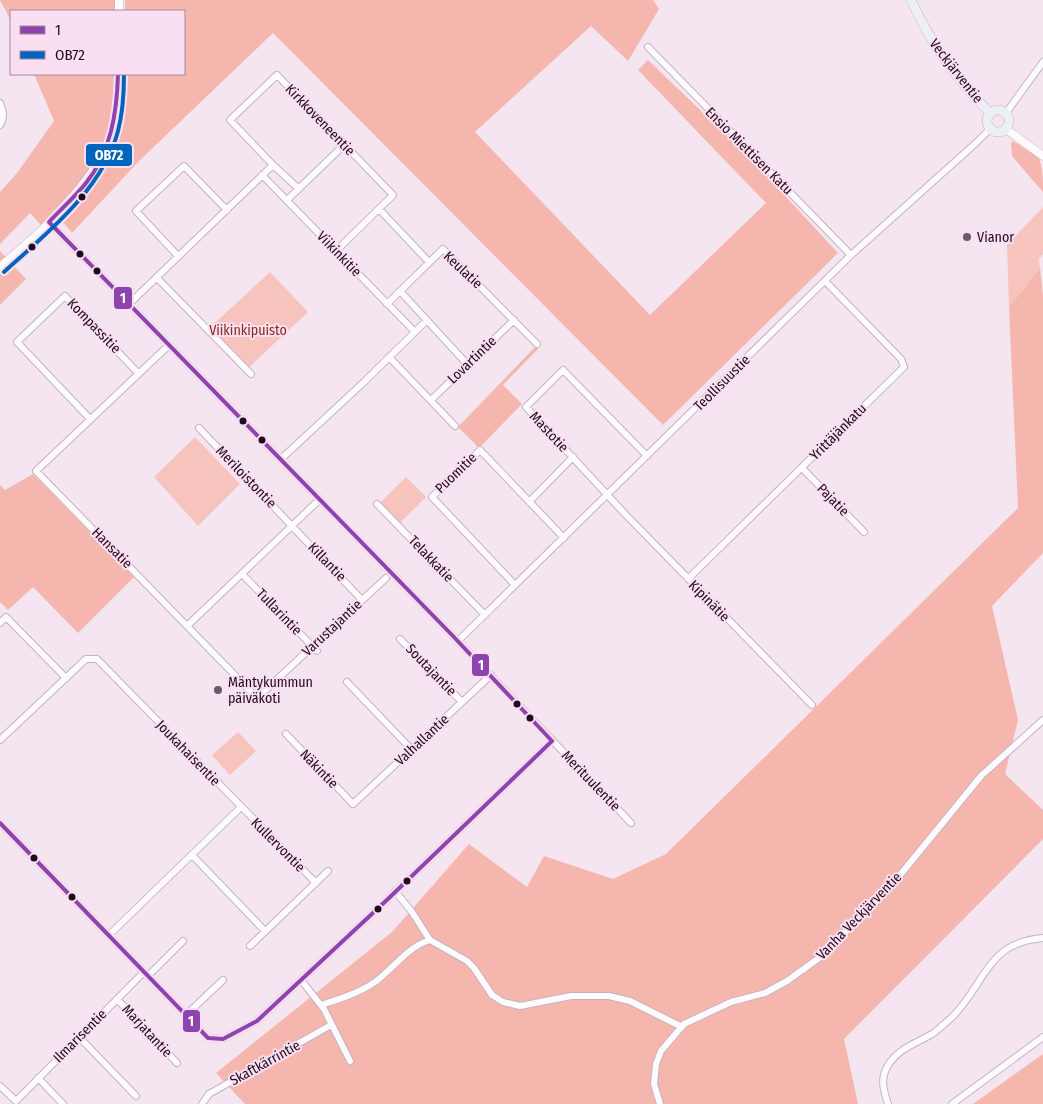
<svg xmlns="http://www.w3.org/2000/svg" width="1043" height="1104" font-family="'Fira Sans Condensed',sans-serif">
<rect width="100%" height="100%" fill="#f4e5f0"/>
<path fill="#f7c3bd" d="M1043 207V254L1039 259 1040 268 1009 307 1007 245Z
M270 272 308 312 246 370 206 331Z
M195 437 240 484 198 526 154 477Z
M406 477 426 497 399 524 380 503Z
M238 732 256 751 230 775 212 755Z"/>
<path fill="#f5b6ad" d="M0 0H115V11H11V21Z
M125 0H653L659 9 628 61 591 26 475 132 650 315 766 203 638 70 648 60 750 158 838 253 663 425 273 33 138 162 72 233 62 221C72 209 85 198 93 185 114 152 124 112 125 74H184V11H125Z
M34 74H114C114 89 112 118 108 132 96 167 72 205 41 225L30 213 0 244V192L17 173 54 121Z
M1013 141 1039 158C1043 169 1043 180 1043 192L1012 156 1011 143Z
M0 251 26 279 0 305Z
M1040 268 1043 295V553L992 606 1018 720 1005 774 1043 810V839L844 1039 858 1104H245L216 1073 392 932 469 844 527 887 544 856 613 879 666 854 1018 508 1009 307Z
M536 346 538 349 503 385 522 404 479 448 458 427Z
M33 474 134 577 78 633 33 587 8 610 0 602V485L5 490Z
M1043 1054V1104H973Z"/>
<g fill="none" stroke-linecap="round" stroke-linejoin="round">
<g stroke="#c6b3c1" stroke-width="8">
<path id="minor" d="M648 47 851 255
M0 103C3 111 5 117 0 125
M1006 113 1043 62
M262 175 415 332
M299 189 273 165 230 120 277 75 393 195 337 250
M287 200 344 145
M379 209 429 262
M49 222 452 635 631 823
M178 256 136 211 184 166 227 210
M157 278 251 374
M400 291 467 364
M129 304 273 165
M387 304 443 249 537 344
M168 346 36 471 187 626 319 500
M389 357 455 426
M431 400 514 320
M90 419 17 342 65 296 138 373
M199 428 362 600
M647 456 563 370 526 407 626 515 812 705
M281 459 364 382 427 320
M802 468 864 532
M529 502 573 457
M377 504 485 615
M242 574 317 651
M688 579 904 367 901 359 825 281
M515 585 432 497 480 450 564 538
M0 623 6 617 66 678
M187 626 257 698 386 578
M400 639 462 702
M458 641 851 255 976 143 990 129
M347 682 412 750
M286 734 353 804 491 675
M0 740 86 659H97L316 883
M0 823 208 1038 223 1039 257 1021 389 898 552 741
M192 855 265 931
M395 891 412 912 430 940 467 961 474 968 492 995 503 1002 520 1006 571 996H609L630 1001 682 1027
M109 935 241 807
M250 946 328 871
M148 976 183 941
M301 980 324 1009 350 1061
M117 999 177 1063
M321 1005C340 999 359 993 375 982 394 968 407 947 430 940
M186 1015 223 980
M79 1037 136 1096
M38 1078 63 1104
M0 1086 16 1101 144 972
M202 1104 209 1094 331 1025
M660 1104 654 1084 656 1064 661 1051 684 1024 731 1002 765 993 787 981 819 958 887 891 981 776 1043 720
M888 1104C884 1092 880 1080 887 1067 897 1049 915 1044 932 1034 938 1030 944 1024 950 1019 972 1000 984 964 1007 949 1018 942 1031 939 1043 938
M952 1104 1043 1037"/>
</g>
<g stroke="#c6b3c1" stroke-width="9">
<path id="tertiary" d="M119 11V0
M1006 129 1043 156
M0 267C13 255 27 244 40 232 49 223 58 213 66 204 106 161 118 133 118 74"/>
</g>
<g stroke="#c6b3c1" stroke-width="10">
<path id="secondary" d="M911 0C931 43 956 80 990 113
M987 121a11 11 0 1 1 22 0a11 11 0 1 1-22 0Z"/>
</g>
<use href="#minor" stroke="#fdfbfd" stroke-width="6"/>
<use href="#tertiary" stroke="#fdfbfd" stroke-width="8"/>
<use href="#secondary" stroke="#eceff3" stroke-width="9"/>
<g stroke="#fadff3" stroke-width="8">
<path id="bus-1" d="M0 823 208 1038 223 1039 257 1021 389 898 552 741 452 635 49 222C61 209 75 197 86 183 111 152 117 112 118 74"/>
</g>
<g stroke="#fadff3" stroke-width="8">
<path id="bus-2" d="M4 272C47 233 103 189 118 131 123 112 124 93 124 74"/>
</g>
<use href="#bus-1" stroke="#8e44ad" stroke-width="4"/>
<use href="#bus-2" stroke="#0065bd" stroke-width="4"/>
</g>
<g fill="#200a1d" stroke="#fadff3" stroke-width="2">
<circle cx="82" cy="197" r="4.5"/>
<circle cx="32" cy="247" r="4.5"/>
<circle cx="80" cy="254" r="4.5"/>
<circle cx="97" cy="271" r="4.5"/>
<circle cx="243" cy="421" r="4.5"/>
<circle cx="262" cy="440" r="4.5"/>
<circle cx="517" cy="704" r="4.5"/>
<circle cx="530" cy="718" r="4.5"/>
<circle cx="34" cy="858" r="4.5"/>
<circle cx="407" cy="881" r="4.5"/>
<circle cx="72" cy="897" r="4.5"/>
<circle cx="378" cy="909" r="4.5"/>
</g>
<g fill="#6a5767" stroke="#fadff3" stroke-width="2">
<circle cx="967" cy="237" r="5"/>
<circle cx="218" cy="690" r="5"/>
</g>
<g text-anchor="middle" dominant-baseline="central" stroke-width="4" stroke-linejoin="round" paint-order="stroke">
<g font-size="14" fill="#200a1d" stroke="#fadff3">
<text transform="translate(956 71) rotate(52)">Veckjärventie</text>
<text transform="translate(320 120) rotate(46)">Kirkkoveneentie</text>
<text transform="translate(749 151) rotate(45)">Ensio Miettisen Katu</text>
<text transform="translate(339 254) rotate(46)">Viikinkitie</text>
<text transform="translate(463 270) rotate(43)">Keulatie</text>
<text transform="translate(94 326) rotate(46)">Kompassitie</text>
<text transform="translate(472 360) rotate(-44)">Lovartintie</text>
<text transform="translate(722 383) rotate(-45)">Teollisuustie</text>
<text transform="translate(549 432) rotate(47)">Mastotie</text>
<text transform="translate(838 432) rotate(-45)">Yrittäjänkatu</text>
<text transform="translate(456 473) rotate(-44)">Puomitie</text>
<text transform="translate(246 477) rotate(46)">Meriloistontie</text>
<text transform="translate(833 500) rotate(46)">Pajatie</text>
<text transform="translate(112 548) rotate(45)">Hansatie</text>
<text transform="translate(431 559) rotate(46)">Telakkatie</text>
<text transform="translate(327 562) rotate(46)">Killantie</text>
<text transform="translate(709 601) rotate(45)">Kipinätie</text>
<text transform="translate(279 612) rotate(46)">Tullarintie</text>
<text transform="translate(332 628) rotate(-43)">Varustajantie</text>
<text transform="translate(431 670) rotate(46)">Soutajantie</text>
<text transform="translate(422 740) rotate(-43)">Valhallantie</text>
<text transform="translate(188 753) rotate(46)">Joukahaisentie</text>
<text transform="translate(319 769) rotate(46)">Näkintie</text>
<text transform="translate(591 781) rotate(46)">Merituulentie</text>
<text transform="translate(278 845) rotate(45)">Kullervontie</text>
<text transform="translate(859 916) rotate(-46)">Vanha Veckjärventie</text>
<text transform="translate(147 1031) rotate(47)">Marjatantie</text>
<text transform="translate(80 1036) rotate(-45)">Ilmarisentie</text>
<text transform="translate(265 1063) rotate(-29)">Skaftkärrintie</text>
</g>
<g font-size="14" fill="#200a1d" stroke="#fadff3" text-anchor="start">
<text x="977" y="237">Vianor</text>
<text x="228" y="682">Mäntykummun<tspan x="228" dy="16">päiväkoti</tspan></text>
</g>
<g font-size="14" fill="#872c18" stroke="#fadff3">
<text x="248" y="330">Viikinkipuisto</text>
</g>
</g>
<g stroke="#fadff3" stroke-width="2">
<rect x="85" y="143" width="48" height="24" rx="5" fill="#0065bd"/>
<rect x="113" y="286" width="20" height="24" rx="5" fill="#8e44ad"/>
<rect x="471" y="653" width="19" height="24" rx="5" fill="#8e44ad"/>
<rect x="182" y="1009" width="19" height="24" rx="5" fill="#8e44ad"/>
</g>
<g font-size="14" text-anchor="middle" font-weight="bold" fill="#fff">
<text x="109" y="160">OB72</text>
<text x="123" y="303">1</text>
<text x="481" y="670">1</text>
<text x="191" y="1026">1</text>
</g>
<rect x="10" y="10" width="175" height="65" fill="#fadff3" stroke="#a38a9d"/>
<rect x="20" y="26" width="25" height="8" fill="#8e44ad" stroke="#a38a9d"/>
<text x="55" y="35" font-size="15" fill="#200a1d">1</text>
<rect x="20" y="51" width="25" height="8" fill="#0065bd" stroke="#a38a9d"/>
<text x="55" y="60" font-size="15" fill="#200a1d">OB72</text>
</svg>
